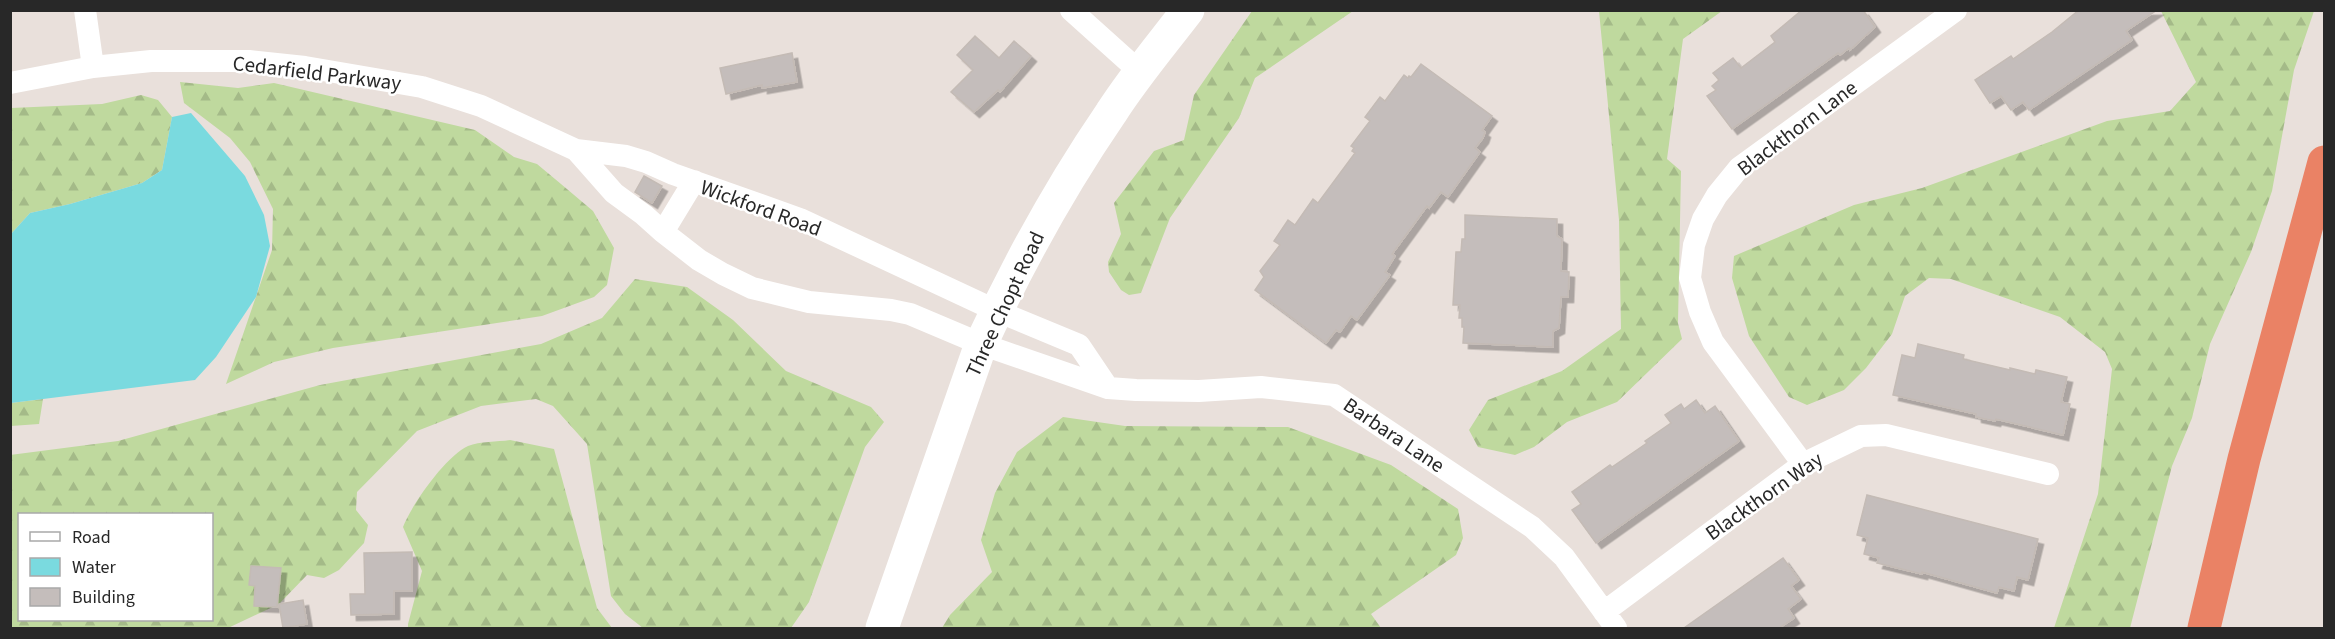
<svg xmlns="http://www.w3.org/2000/svg" width="2335" height="639" font-family="'Source Sans 3',sans-serif">
<defs>
<pattern id="forest-firs" width="22" height="20" patternUnits="userSpaceOnUse" patternTransform="scale(1.5)"><rect width="22" height="20" fill="#bfd99e"/><path d="M5 1l3.5 6h-7zM16 11l3.5 6h-7z" fill="#a4ba88"/></pattern>
<filter id="shadow"><feDropShadow dx="5.5" dy="5.5" stdDeviation="0" flood-color="#0004"/></filter>
</defs>
<rect width="100%" height="100%" fill="#e9e0db"/>
<path fill="url(#forest-firs)" fill-rule="evenodd" d="M1252 11H1353L1255 78 1239 118 1170 218 1141 293 1129 295 1121 290 1109 272 1108 262 1121 234 1114 203 1154 151 1184 140 1194 95Z
M1599 11H1722L1683 39 1667 159 1681 171 1678 323 1682 339 1617 402 1567 422 1534 447 1515 455 1478 447 1469 430 1488 400 1562 371 1621 329 1619 220Z
M2161 11H2314L2294 70 2272 191 2251 252 2210 344 2192 418 2172 466 2130 628H2054L2098 494 2112 369 2105 352 2060 317 1951 279 1929 278 1905 296 1892 334 1866 368 1844 390 1807 405 1789 397 1749 336 1732 278 1734 256 1854 205 1922 188 2107 121 2170 111 2196 82Z
M180 82 238 88 274 83 475 130 514 157 537 164 561 184 593 211 614 248 607 285 594 297 542 316 333 348 274 362 226 384 272 250 273 209 250 162 230 138 184 103Z
M141 95 158 100 172 117 162 170 142 183 70 204 30 213 11 234V108L102 104Z
M635 279 687 287 733 320 786 371 871 407 884 422 865 447 809 602 791 628H643L625 614 611 596 587 444 553 406 536 399 481 406 417 431 357 492 356 510 368 525 364 543 339 570 324 578 307 575 279 604 228 628H11L10 455 118 441 320 385 541 344 602 318ZM20 514H212V620H20Z
M43 399 39 424 11 426V403Z
M1063 417 1125 426 1288 427 1391 465 1458 509 1463 538 1456 555 1371 614 1381 628H942L950 615 992 572 981 540 995 493 1017 452Z
M510 440 554 449 597 608 612 628H408V624L422 571 403 527C412 504 446 456 468 446 480 441 497 442 510 440Z"/>
<path fill="#7adadf" d="M191 113 245 176 264 215 270 246 256 297 216 357 195 380 11 403V234L30 213 70 204 142 183 162 170 172 117Z"/>
<path fill="#c4bdbb" stroke="#c4bbb5" stroke-width="1.5" filter="url(#shadow)" d="M1802 10H1863L1875 27 1850 50 1849 48 1840 55 1838 53 1732 129 1707 96 1716 90 1712 86 1719 80 1713 73 1733 58 1741 68 1775 42 1771 36Z
M2079 10H2157L2126 31 2132 40 2029 110 2023 102 2011 110 2001 96 1990 103 1975 80 2011 56 2013 59 2052 32Z
M975 36 999 58 1014 41 1031 56 1000 92 998 90 974 112 951 92 973 70 957 55Z
M792 53 797 82 762 88V85L726 94 720 68Z
M1421 64 1492 116 1482 130 1485 132 1483 138 1475 148 1480 152 1448 197 1441 192 1429 208 1427 206 1392 254 1395 256 1385 272 1390 275 1357 320 1351 316 1340 332 1336 330 1326 343 1255 290 1264 277 1260 271 1280 245 1274 241 1288 220 1295 225 1313 199 1318 203 1355 153 1352 151 1354 148 1351 146 1370 121 1365 117 1380 97 1385 101 1404 75 1408 78 1409 76 1411 77Z
M644 176 662 186 652 203 635 192Z
M1465 215 1557 219V236L1562 239 1561 271 1569 272 1568 297H1561L1559 328 1553 331V347L1463 343 1464 327H1462V318H1459L1460 305H1453L1456 252H1461L1462 239H1465Z
M1918 344 1964 355 1963 359 2010 370V368L2035 374 2036 370 2067 377 2061 402 2070 404 2063 435 1996 419 1995 421 1976 417V414L1893 395 1902 355 1915 358Z
M1696 400 1705 413 1715 406 1739 441 1596 543 1572 510 1581 504 1572 492 1610 465 1612 467 1647 443 1645 441 1671 423 1665 415 1681 404 1684 409Z
M1867 495 2038 539 2028 580 2017 577 2014 591 1999 587 1997 593 1922 572V574L1877 563 1879 558 1864 554 1868 538 1857 535Z
M412 552V591H394V614L351 615 350 594H365L364 553Z
M1783 558 1799 580 1791 586 1801 599 1788 609 1794 618 1779 628H1684Z
M251 566 281 568 277 607 254 606 255 586 249 585Z
M303 600 307 624 283 628 279 604Z"/>
<g fill="none" stroke-linecap="round" stroke-linejoin="round">
<path stroke="#fff" stroke-width="22" d="M85 10 93 67
M1071 10 1140 72
M10 83 93 67 151 61H249L305 67 422 87 481 106 576 150 626 156 646 162 673 174 800 219 997 311 1079 345 1108 388
M576 150 614 193 644 215 663 232 699 260 723 274 752 288 809 302 891 310 910 314 981 344 1108 388 1136 390 1199 391 1261 387 1334 395 1532 527 1564 557 1616 628
M663 232 694 181
M1803 464 1713 342 1700 312 1690 278 1694 245 1703 219 1717 195 1739 168 1956 10
M1604 612 1803 464 1861 436 1886 435 2048 474"/>
<path stroke="#fff" stroke-width="33" d="M882 628 981 344C1018 264 1061 186 1111 113 1134 77 1162 44 1188 10"/>
<path stroke="#ea8265" stroke-width="33" d="M2204 628 2244 459 2324 162"/>
</g>
<g text-anchor="middle" dominant-baseline="central" stroke-width="5" stroke-linejoin="round" paint-order="stroke">
<g font-size="21" fill="#282828" stroke="#fff">
<text transform="translate(317 73) rotate(7)">Cedarfield Parkway</text>
<text transform="translate(1797 128) rotate(-37)">Blackthorn Lane</text>
<text transform="translate(761 208) rotate(20)">Wickford Road</text>
<text transform="translate(1005 304) rotate(-65)">Three Chopt Road</text>
<text transform="translate(1394 435) rotate(34)">Barbara Lane</text>
<text transform="translate(1764 496) rotate(-35)">Blackthorn Way</text>
</g>
</g>
<rect width="2335" height="639" fill="none" stroke="#282828" stroke-width="24"/>
<rect x="18" y="513" width="195" height="108" fill="#ffffff" stroke="#a9a9a9" stroke-width="1.5"/>
<rect x="30" y="532" width="30" height="9" fill="#ffffff" stroke="#a9a9a9" stroke-width="1.5"/>
<text x="72" y="543" font-size="18" fill="#282828">Road</text>
<rect x="30" y="558" width="30" height="18" fill="#7adadf" stroke="#a9a9a9" stroke-width="1.5"/>
<text x="72" y="573" font-size="18" fill="#282828">Water</text>
<rect x="30" y="588" width="30" height="18" fill="#c4bdbb" stroke="#a9a9a9" stroke-width="1.5"/>
<text x="72" y="603" font-size="18" fill="#282828">Building</text>
</svg>
